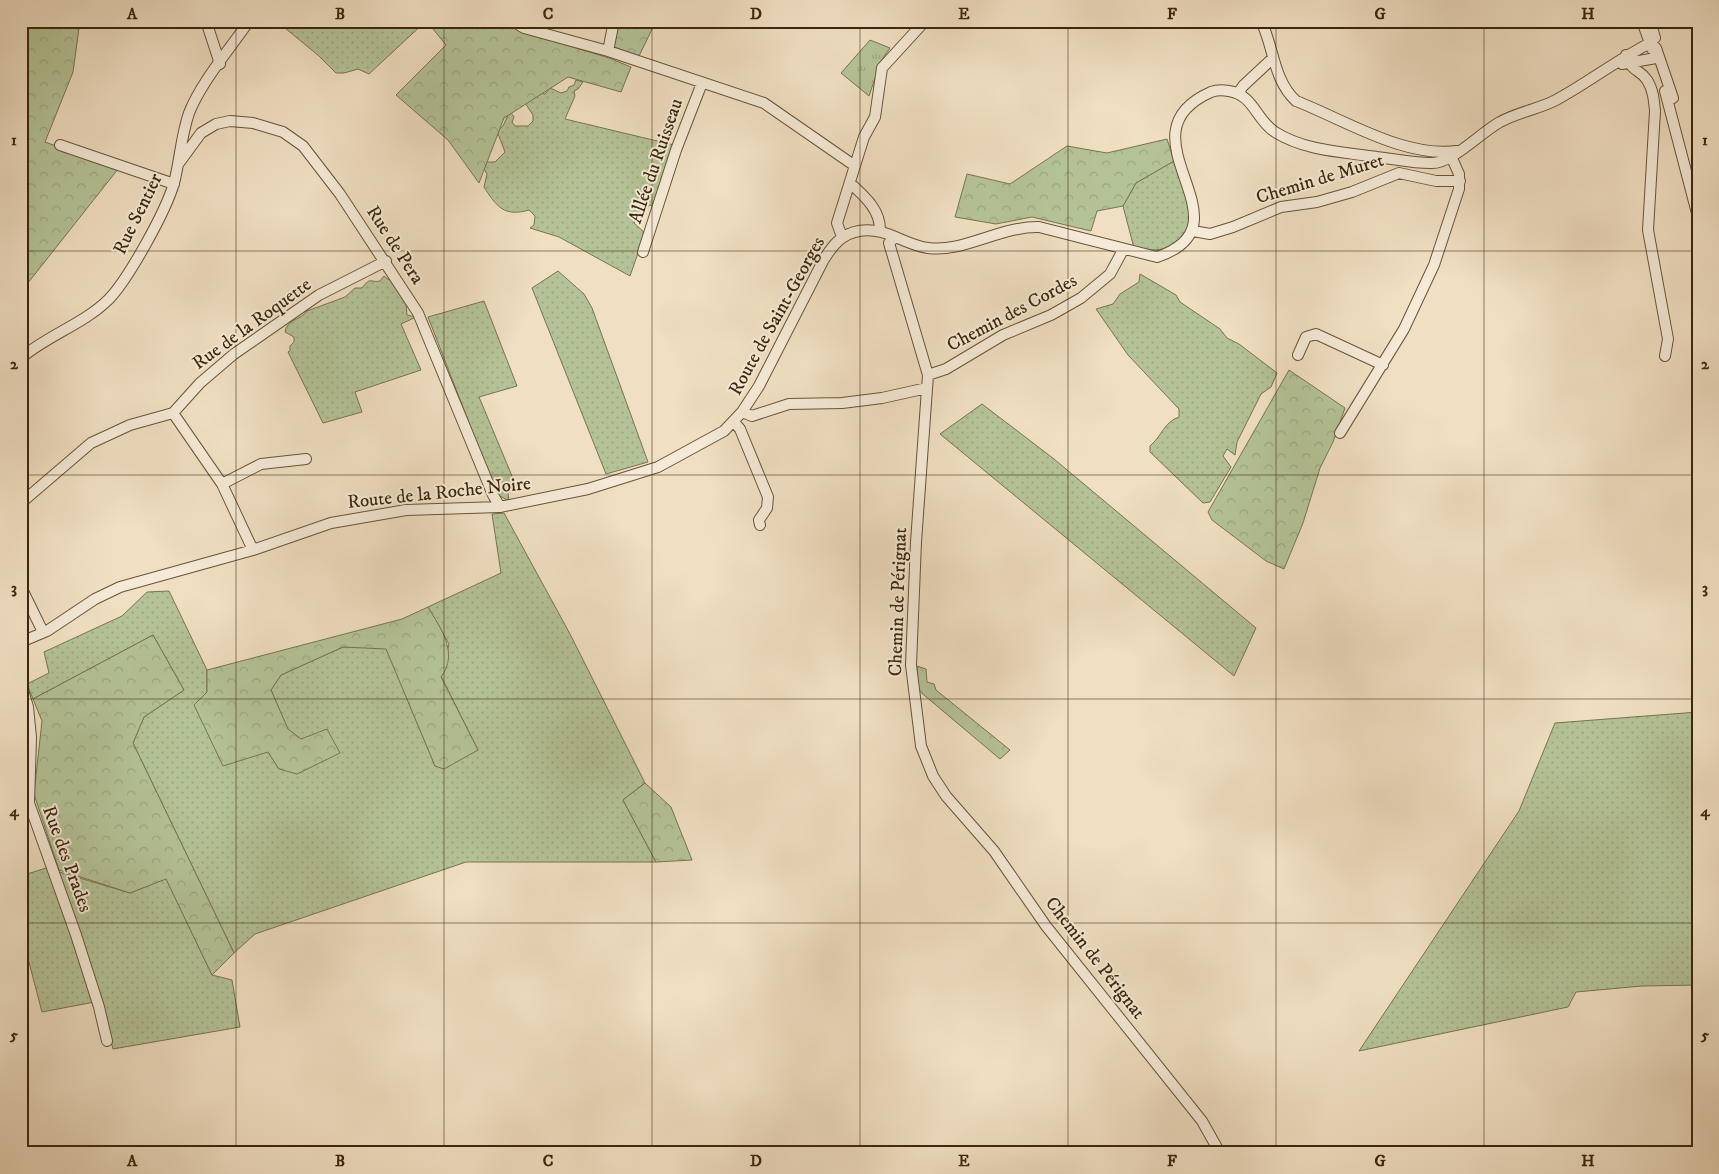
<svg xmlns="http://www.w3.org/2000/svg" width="1719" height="1174" font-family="'IM FELL DW Pica',serif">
<defs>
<pattern id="grass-dots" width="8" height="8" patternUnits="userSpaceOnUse" patternTransform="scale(1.25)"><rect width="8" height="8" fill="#b4c397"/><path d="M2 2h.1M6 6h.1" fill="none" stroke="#9ca781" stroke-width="1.8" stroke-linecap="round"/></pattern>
<pattern id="forest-crowns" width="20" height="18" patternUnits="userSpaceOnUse" patternTransform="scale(1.25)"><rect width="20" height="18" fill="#b4c397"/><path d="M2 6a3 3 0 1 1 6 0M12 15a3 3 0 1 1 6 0" fill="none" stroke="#9ca781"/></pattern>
<pattern id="park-tufts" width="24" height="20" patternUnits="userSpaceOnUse" patternTransform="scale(1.25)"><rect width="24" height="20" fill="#b4c397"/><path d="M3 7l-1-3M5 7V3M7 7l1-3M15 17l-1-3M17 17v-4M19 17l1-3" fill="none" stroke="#9ca781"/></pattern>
</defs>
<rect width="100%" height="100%" fill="#f0dfc2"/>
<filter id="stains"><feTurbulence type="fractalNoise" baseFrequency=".004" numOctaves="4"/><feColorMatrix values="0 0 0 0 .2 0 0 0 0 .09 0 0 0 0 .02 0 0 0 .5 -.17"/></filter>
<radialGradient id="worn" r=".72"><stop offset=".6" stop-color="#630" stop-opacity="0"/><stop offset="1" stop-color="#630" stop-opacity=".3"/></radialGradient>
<path fill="url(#grass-dots)" stroke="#787451" d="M289 21H426L369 74 358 69 344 73H336L319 56 285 28Z
M576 80 583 82 578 89 574 91 575 96 565 119 674 145 655 207 650 205 636 216 634 223 645 233 630 276 559 237 530 228 534 225 535 216 529 210C504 217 497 207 484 187L487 174 484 169 487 162H495L505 152 497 131 503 126 510 111 514 117 512 122 515 126H528L533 121V115L525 103 540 93 545 94 550 88 561 93 567 91 569 87 574 85Z
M1174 161 1189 207V228C1171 251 1163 252 1134 248L1123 206 1136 183Z
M558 271 584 294 592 308 648 462 606 474 532 288Z
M1140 274 1176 295 1180 302 1220 329 1227 338 1239 344 1277 373 1271 387 1261 394 1237 442 1235 455 1227 449 1223 456 1231 467 1210 502 1203 503 1150 452V446C1162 436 1164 422 1179 417V409L1128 355 1096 309 1113 304 1120 294 1139 282Z
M384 276 389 280 391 278 406 304 407 315 416 317 401 324 421 370 355 392 362 412 323 423 288 352 290 351V346L294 342V337L285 332C287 319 301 320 307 311L345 297 355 288H362C371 276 370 283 380 281Z
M484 301 517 386 479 397 517 488 508 493 509 501 498 495 494 487 428 317Z
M982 404 1054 459 1256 628 1234 676 940 434Z
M504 513 570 634 645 783 623 800 656 862H466L255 934 234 953 133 743 144 717 184 690 153 635 33 699 27 684 49 673 44 652 122 616 147 592 169 591 207 670V692L268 752 279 769 301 739 288 730 271 690 281 675 343 647 386 648 435 766 478 750 441 676 449 644 428 607 501 573 492 514Z
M1698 712V985L1642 986 1576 992 1568 1007 1359 1051 1519 811 1555 723Z
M46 868 130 893 166 878 212 975 232 980 240 1027 113 1049 100 1001 42 1012 25 947H21V876Z"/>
<path fill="url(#forest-crowns)" stroke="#787451" d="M21 21H80L73 72 45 142 118 169 24 288 21 284Z
M434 21H505L521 31 609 58 631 67 621 92 568 77 504 118 479 183 448 140 396 95 446 45 433 29Z
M619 21H656L639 56 614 47Z
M1167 139 1174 161 1136 183 1123 206 1097 211 1091 231 1032 217 996 224 955 217 967 174 1010 184 1067 146 1107 153Z
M1289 370 1345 408 1333 442 1320 468 1303 523 1284 569 1266 561 1212 520 1208 512Z
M428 607C441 629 459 653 441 677L478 750 444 769 435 766 386 649 343 647 281 675 271 690 288 729 301 739 327 729 340 753 297 774 279 769 268 752 223 766 194 705 207 692V670L402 619Z
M153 635 184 690 144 717 133 743 234 953 212 975 166 879 130 893 59 870 34 794 42 721 33 699Z
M917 666 926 669 927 682 934 684 936 690 1010 750 1000 759 918 690Z
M645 783 671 807 692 860 656 862 623 800Z"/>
<path fill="url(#park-tufts)" stroke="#787451" d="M870 40 890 48 881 61 869 96 841 73Z"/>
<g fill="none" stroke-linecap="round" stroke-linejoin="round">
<g stroke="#685439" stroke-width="12">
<path id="minor" d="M206 21 220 64
M513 21 524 28 608 51 764 103 855 166
M1261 21C1274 47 1273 80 1296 101 1345 120 1404 158 1457 151
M1642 21 1652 49
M1650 21 1655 38
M608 51 614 21
M1626 55C1633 74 1639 68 1647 80 1653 89 1654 100 1655 111L1648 230 1668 339 1665 356
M1622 64 1656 58V49
M1665 91 1698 217
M1239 92 1243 86 1273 58
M60 145 174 184
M179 163 201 133 216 124 230 121 253 123 283 132 303 146 340 194 418 313 493 495 500 507
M850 183C864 196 880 209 880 230
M1193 231 1210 234 1233 227 1281 207 1317 202 1352 192 1399 173 1436 181H1460
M842 237 837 223 864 137 875 117 882 68 925 21
M895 237 889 243 928 375 916 542 911 665 921 746 933 776 946 796 994 851 1046 926 1202 1121 1220 1153
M643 252 676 150 702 83
M1298 355 1306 337 1316 334 1383 365
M21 358C48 335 84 324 109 299 129 278 166 211 174 183 180 160 181 136 189 113 201 82 230 49 249 21
M928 375 946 369 1003 335 1051 315 1081 298 1110 274 1123 250
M742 412 752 416 789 404 842 403 882 398 927 388
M173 413 222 484 253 550
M734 422 740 429 768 497 767 508 759 520 760 525
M1340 433 1404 329 1434 265 1459 189V174L1451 156
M222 484 261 464 306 459
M21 503 91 443 130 425 173 413 200 383 234 354 319 295 386 261
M21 587 43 632
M21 642 47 631 95 599 120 587 253 550 331 523 406 510 500 507 588 489 658 467 724 431 742 412 759 386 823 261C832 246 841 234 859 231 885 226 904 245 928 248 963 253 1001 226 1039 227L1157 257C1256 224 1114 135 1211 92 1216 90 1224 90 1229 91 1254 95 1256 120 1275 132 1305 151 1343 152 1377 157 1395 159 1412 163 1430 163 1451 165 1481 132 1500 122 1518 112 1539 109 1556 100 1589 82 1617 60 1650 43L1656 48 1673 98
M21 684 28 707 31 737 29 803 76 935 99 1007 107 1041"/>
</g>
<use href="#minor" stroke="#f5ead7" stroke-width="10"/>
</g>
<path fill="none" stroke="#3b260b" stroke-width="1" stroke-opacity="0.55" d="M236 21V1153M444 21V1153M652 21V1153M860 21V1153M1068 21V1153M1276 21V1153M1484 21V1153M21 251H1698M21 475H1698M21 699H1698M21 923H1698"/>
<g text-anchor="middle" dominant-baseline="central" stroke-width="4" stroke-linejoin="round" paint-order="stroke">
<g font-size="19" fill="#3b260b" stroke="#f5ead7">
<text transform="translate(656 161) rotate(-71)">Allée du Ruisseau</text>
<text transform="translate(1320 179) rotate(-17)">Chemin de Muret</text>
<text transform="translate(138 214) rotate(-64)">Rue Sentier</text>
<text transform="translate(395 245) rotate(57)">Rue de Pera</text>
<text transform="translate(1012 313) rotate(-28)">Chemin des Cordes</text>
<text transform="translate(777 316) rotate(-61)">Route de Saint-Georges</text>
<text transform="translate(252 324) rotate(-36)">Rue de la Roquette</text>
<text transform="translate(439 493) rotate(-6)">Route de la Roche Noire</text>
<text transform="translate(898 602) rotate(-88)">Chemin de Pérignat</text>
<text transform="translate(67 859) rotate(70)">Rue des Prades</text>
<text transform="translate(1095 958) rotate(52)">Chemin de Pérignat</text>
</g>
</g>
<rect width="1719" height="1174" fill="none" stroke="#f0dfc2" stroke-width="55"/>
<rect x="28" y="28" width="1664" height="1118" fill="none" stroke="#3b260b" stroke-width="2"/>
<g font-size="16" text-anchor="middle" font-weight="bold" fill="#3b260b">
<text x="132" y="19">A</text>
<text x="340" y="19">B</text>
<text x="548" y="19">C</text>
<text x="756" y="19">D</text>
<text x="964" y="19">E</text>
<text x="1172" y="19">F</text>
<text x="1380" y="19">G</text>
<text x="1588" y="19">H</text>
<text x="14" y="145">1</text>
<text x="1705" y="145">1</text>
<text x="14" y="369">2</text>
<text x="1705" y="369">2</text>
<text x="14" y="593">3</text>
<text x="1705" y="593">3</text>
<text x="14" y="816">4</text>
<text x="1705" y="816">4</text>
<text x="14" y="1040">5</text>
<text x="1705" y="1040">5</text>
<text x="132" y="1166">A</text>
<text x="340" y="1166">B</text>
<text x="548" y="1166">C</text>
<text x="756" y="1166">D</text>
<text x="964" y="1166">E</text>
<text x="1172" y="1166">F</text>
<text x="1380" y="1166">G</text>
<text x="1588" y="1166">H</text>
</g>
<rect width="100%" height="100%" filter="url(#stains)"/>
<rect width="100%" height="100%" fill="url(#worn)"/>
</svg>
